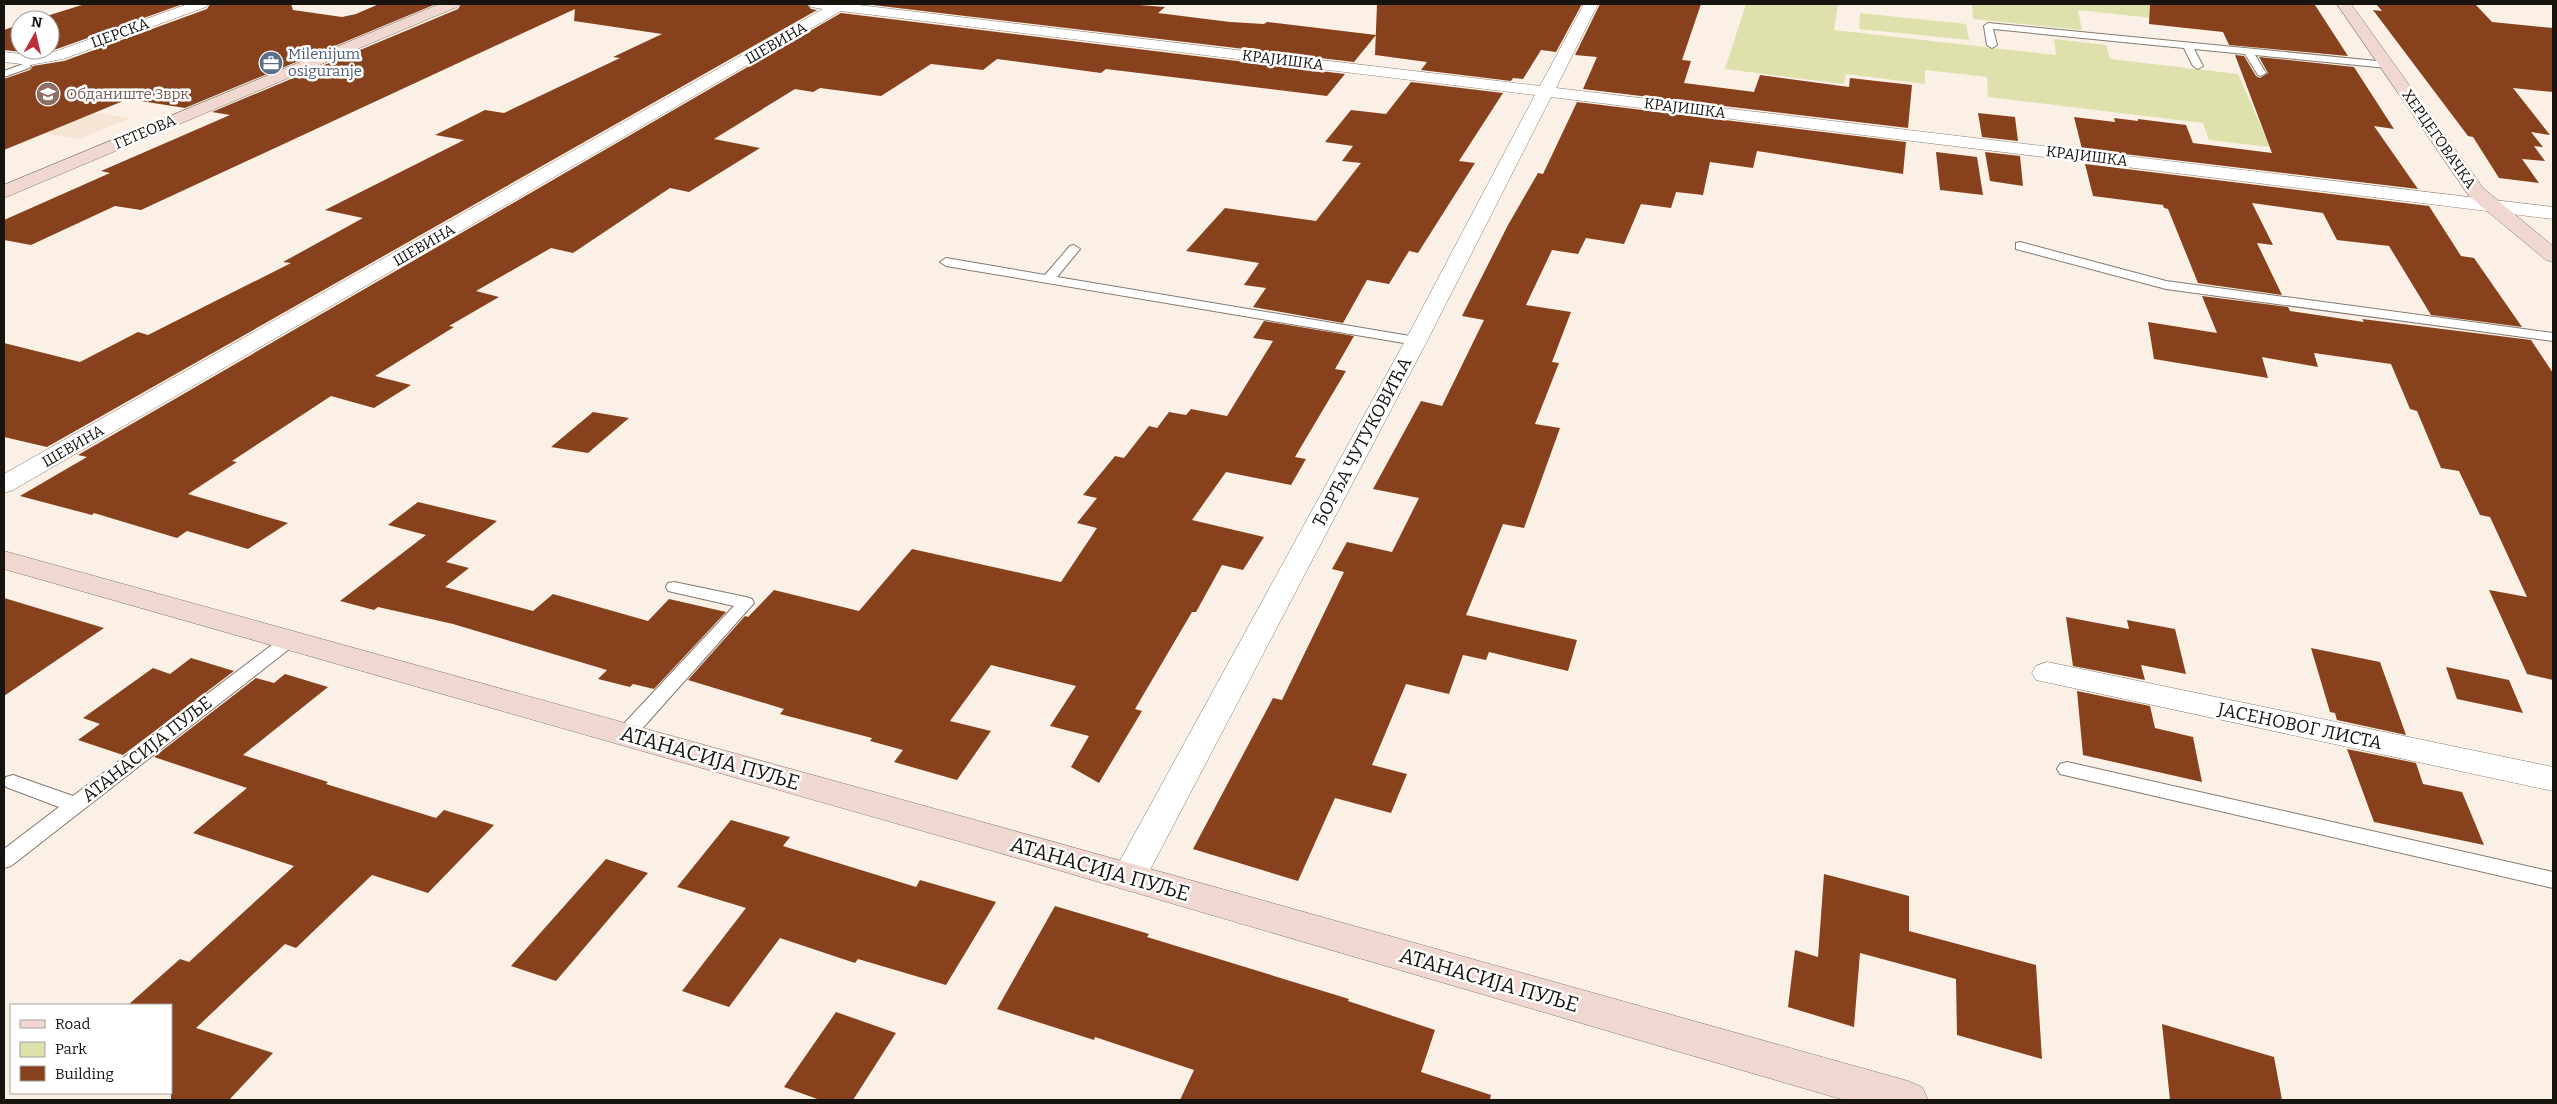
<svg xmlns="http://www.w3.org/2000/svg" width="2557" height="1104" font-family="Bitter,serif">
<rect width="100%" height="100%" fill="#fbf0e5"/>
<path fill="#f6e5d4" d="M20 66 125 82 63 107 131 118 79 139 4 126V71Z"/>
<path fill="#dee1ac" d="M1746 4H1838L1834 30 2056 55 2054 39 2106 45 2110 59 2238 74 2270 147 2209 140 2203 123 1988 97 1987 77 1925 70V84L1846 74 1844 84 1725 69Z
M1972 4H2164L2170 20 2078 10 2082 30 1973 19Z
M1860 13 1966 24 1969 40 1859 29Z"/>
<path fill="#87421d" d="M85 4H183L54 50 30 53 4 50V30L20 24V50H50V20H34Z
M210 4H291L293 10 342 17 356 14 379 4H436L185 108 128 99 4 150V79L30 70 33 66 64 61 207 9Z
M461 4H807L811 9 817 10 47 447 4 437V343L80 362 138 332 148 335 291 263 283 262 363 218 325 210 464 140 435 135 485 110 504 113 620 58 613 57 662 34 574 21 575 9 141 210 115 206 31 245 4 240V220L110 173 101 171 230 115 212 112 458 9Z
M864 4H1126L1165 7 1158 13 1230 22 1264 24 1267 22 1376 35 1354 62Z
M1377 4H1582L1556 52 1541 50 1523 79 1513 78 1511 81 1421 70 1427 62 1375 55Z
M1600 4H1701L1682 60 1691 61 1684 83 1754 92 1760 75 1849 87 1850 78 1912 85 1908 128 1583 89 1597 57 1575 55Z
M2150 4 2315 5 2348 56 2229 45 2223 32 2149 24Z
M2376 4 2476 5 2492 22 2553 28V92L2513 88 2550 135 2531 132 2543 147 2534 146 2545 161 2522 159 2539 183 2499 178 2473 137 2468 136 2373 10 2382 11Z
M841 13 1345 74 1327 96 1106 69 1101 73 997 59 983 70 931 64 881 96 820 88 813 92 795 89 714 139 760 148 689 192 670 188 573 253 551 248 476 291 499 297 449 326 454 327 375 376 411 385 374 408 331 396 232 461 237 462 188 494 288 523 248 549 187 531 177 538 94 513 92 515 20 496 87 457 78 455Z
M2235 55 2244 56 2256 76 2260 78 2268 73 2259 57 2354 67 2394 129 2374 126 2418 189 2082 149 2074 117 2115 122 2114 118 2138 121V119L2186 125 2193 143 2272 153Z
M1411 82 1503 93 1459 161 1475 163 1418 253 1409 251 1389 284 1367 280 1343 323 1253 307 1266 288 1244 285 1259 263 1186 251 1225 208 1316 221 1361 163 1342 161 1353 146 1325 142 1351 110 1386 114Z
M1577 102 1906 142 1903 174 1757 151 1753 168 1710 162 1703 195 1676 192 1671 208 1641 204 1624 244 1586 238 1578 254 1552 250 1526 305 1571 312 1552 362 1559 363 1535 424 1560 428 1524 528 1503 524 1466 615 1577 640 1568 671 1489 652 1486 660 1463 655 1449 694 1406 684 1372 765 1407 774 1391 813 1335 798 1298 881 1193 849 1273 698 1282 700 1344 572 1332 569 1347 542 1392 552 1419 498 1373 489 1421 401 1442 406 1484 320 1462 316 1508 225 1538 173 1543 174Z
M1978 113 2015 117 2018 141 1982 137Z
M1936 152 1977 157 1983 195 1940 190Z
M1985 152 2020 156 2023 186 1990 181Z
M2085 164 2429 206 2461 256 2474 258 2522 327 2431 315 2389 246 2337 240 2323 213 2252 203 2273 245 2257 243 2282 295 2198 283 2168 209 2164 208 2163 205 2093 196Z
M2202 296 2288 307 2290 311 2364 322 2362 319 2531 340 2553 373V680L2527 674 2489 590 2527 597 2490 517 2480 515 2459 471 2441 468 2417 411 2410 409 2391 364 2314 353 2318 367 2262 357 2268 378 2154 359 2148 322 2217 333Z
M1264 321 1354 336 1335 369 1346 371 1295 457 1306 459 1291 485 1226 472 1192 520 1264 537 1243 570 1222 565 1196 612H1192L1135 709 1142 711 1099 783 1071 767 1089 736 1050 726 1076 686 991 665 950 721 991 731 957 780 894 762 903 750 870 741 872 738 780 714 784 709 688 680 745 616 748 617 774 590 859 611 912 549 1061 582 1097 528 1077 523 1097 498 1083 495 1115 456 1124 458 1149 426 1157 428 1169 412 1186 415 1191 409 1227 416 1273 341 1253 338Z
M593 412 629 418 588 453 551 447Z
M418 502 497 521 446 562 469 568 445 587 533 611 553 594 648 621 669 599 726 612 654 689 633 684 630 687 598 679 607 670 453 624 378 607 374 610 340 601 426 535 388 525Z
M4 598 104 628 4 696Z
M2066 617 2129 629 2127 620 2175 629 2186 674 2141 665 2145 680 2073 666Z
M2311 648 2380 662 2406 735 2337 720 2335 713 2330 712Z
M191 658 234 671 123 755 78 740 100 724 83 718 153 668 170 674Z
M2446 667 2509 680 2523 713 2457 699Z
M285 674 328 687 243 755 328 782 326 784 436 818 444 810 494 825 428 893 372 875 296 948 285 944 196 1028 273 1053 229 1100H171V1005H128L180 959 189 962 294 866 193 833 247 788 154 757 256 678 274 683Z
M2077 691 2150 706 2155 728 2193 737 2202 782 2083 755Z
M2347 749 2416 763 2423 784 2462 792 2484 845 2374 822Z
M731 820 790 837 783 846 916 887 920 880 996 902 946 985 858 959 855 963 780 938 729 1007 682 991 746 908 677 887Z
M606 859 648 873 556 981 511 966Z
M1824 874 1909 896V931L2036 965 2042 1059 1957 1035 1956 979 1860 953 1854 1027 1788 1007 1795 950 1818 957Z
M1055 906 1149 934 1147 937 1349 999 1348 1001 1435 1030 1421 1072 1491 1095 1490 1100H1180L1194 1070 1095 1037 1094 1040 997 1009Z
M836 1012 896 1033 853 1100H820L784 1087Z
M2162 1024 2274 1057 2282 1100H2170Z"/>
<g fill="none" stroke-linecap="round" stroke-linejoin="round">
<g stroke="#847a70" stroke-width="2">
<path id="lane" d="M1988 23 2387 62 2392 65 2387 68 2255 55 2266 73 2261 76 2258 75 2245 54 2194 49 2203 66 2198 69 2193 66 2184 48 1993 29 1997 45 1992 48 1987 45 1984 26Z
M26 63 31 66 29 68 4 77V71Z
M2020 242 2166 281 2553 333V341L2166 289 2016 249V243Z
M1074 245 1080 249 1057 277 1416 337 1423 341 1416 345 946 266 940 262 946 258 1045 275 1070 246Z
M674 582 746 597 752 599 754 603 632 740 625 742 618 740 616 735 618 730 734 606 668 591 666 587 668 583Z
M291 633 297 635 300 639 297 643 11 866 4 868V849L59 807 6 787 4 783 6 777 13 775 73 796 285 635Z
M2067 762 2553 872V888L2060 774 2057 769 2060 764Z"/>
</g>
<g stroke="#847a70" stroke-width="1">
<path id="street" d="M188 4H208L206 7 63 59 30 65 4 62V52L30 55 54 52Z
M809 4H850L1540 86 1584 4H1598L1556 88 2553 207V219L1551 97 1427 341 1141 887 1129 891 1117 887 1111 877 1405 341 1535 95 841 11 13 490 4 493V474L823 9 811 7Z
M2047 662 2553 767V791L2036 680 2032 673 2036 666Z"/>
</g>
<g stroke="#847a70" stroke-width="1">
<path id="secondary" d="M440 4H459L457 7 4 198V185Z
M2337 4H2351L2483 188 2553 246V262L2546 260 2469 196Z
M4 551 986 823 1908 1081 1922 1087 1928 1100H1844L986 849 4 569Z"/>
</g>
<use href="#lane" fill="#fff" fill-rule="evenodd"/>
<use href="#street" fill="#fff" fill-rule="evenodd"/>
<use href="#secondary" fill="#f0d8d1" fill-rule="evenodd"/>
</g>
<defs>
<g id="office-disc" transform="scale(1.25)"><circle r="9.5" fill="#5c6f8a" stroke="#fff"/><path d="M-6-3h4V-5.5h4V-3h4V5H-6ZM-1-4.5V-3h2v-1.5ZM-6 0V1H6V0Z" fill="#fff"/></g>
<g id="school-disc" transform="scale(1.25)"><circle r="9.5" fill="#8d6e63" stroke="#fff"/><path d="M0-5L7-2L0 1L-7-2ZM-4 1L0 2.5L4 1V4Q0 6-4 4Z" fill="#fff"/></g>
</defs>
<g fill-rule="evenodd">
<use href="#office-disc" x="271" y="63"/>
<use href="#school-disc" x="48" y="94"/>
</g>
<g text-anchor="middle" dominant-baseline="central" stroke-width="5" stroke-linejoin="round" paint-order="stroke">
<g font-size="15" fill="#17130f" stroke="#fff">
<text transform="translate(120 33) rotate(-20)">ЦЕРСКА</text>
<text transform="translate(776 43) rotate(-30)">ШЕВИНА</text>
<text transform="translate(1283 60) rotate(7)">КРАЈИШКА</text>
<text transform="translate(1685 108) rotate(7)">КРАЈИШКА</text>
<text transform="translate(145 132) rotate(-23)">ГЕТЕОВА</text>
<text transform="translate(2439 139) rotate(55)">ХЕРЦЕГОВАЧКА</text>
<text transform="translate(2087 156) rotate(7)">КРАЈИШКА</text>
<text transform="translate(424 245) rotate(-30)">ШЕВИНА</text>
<text transform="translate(73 446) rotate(-30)">ШЕВИНА</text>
</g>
<g font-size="15" fill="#4e5e75" stroke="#fff" text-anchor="start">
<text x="288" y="54">Milenijum<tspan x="288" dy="17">osiguranje</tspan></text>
</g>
<g font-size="15" fill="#785e54" stroke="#fff" text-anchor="start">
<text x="66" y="94">Обданиште Зврк</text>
</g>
<g font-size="18" fill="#17130f" stroke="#fff">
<text transform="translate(1362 442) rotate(-62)">ЂОРЂА ЧУТУКОВИЋА</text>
<text transform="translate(2300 726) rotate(12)">ЈАСЕНОВОГ ЛИСТА</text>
<text transform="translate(147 749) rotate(-38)">АТАНАСИЈА ПУЉЕ</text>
</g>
<g font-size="21" fill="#17130f" stroke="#fff">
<text transform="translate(710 758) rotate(16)">АТАНАСИЈА ПУЉЕ</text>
<text transform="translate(1100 869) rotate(16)">АТАНАСИЈА ПУЉЕ</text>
<text transform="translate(1489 980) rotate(16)">АТАНАСИЈА ПУЉЕ</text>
</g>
</g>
<rect width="2557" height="1104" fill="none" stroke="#17130f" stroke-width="10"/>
<rect x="10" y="1004" width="162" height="90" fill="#ffffff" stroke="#a2a19f"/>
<rect x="20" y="1020" width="25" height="8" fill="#f0d8d1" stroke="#a2a19f"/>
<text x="55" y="1029" font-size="15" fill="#17130f">Road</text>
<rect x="20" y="1042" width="25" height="15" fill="#dee1ac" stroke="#a2a19f"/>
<text x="55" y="1054" font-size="15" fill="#17130f">Park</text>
<rect x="20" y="1066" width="25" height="15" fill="#87421d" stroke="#a2a19f"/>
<text x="55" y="1079" font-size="15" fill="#17130f">Building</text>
<g transform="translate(35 35) rotate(8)"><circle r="24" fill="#ffffff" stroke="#a2a19f"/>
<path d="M0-4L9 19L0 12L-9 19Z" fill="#be2e3b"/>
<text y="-8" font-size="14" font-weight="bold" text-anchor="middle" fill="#17130f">N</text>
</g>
</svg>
